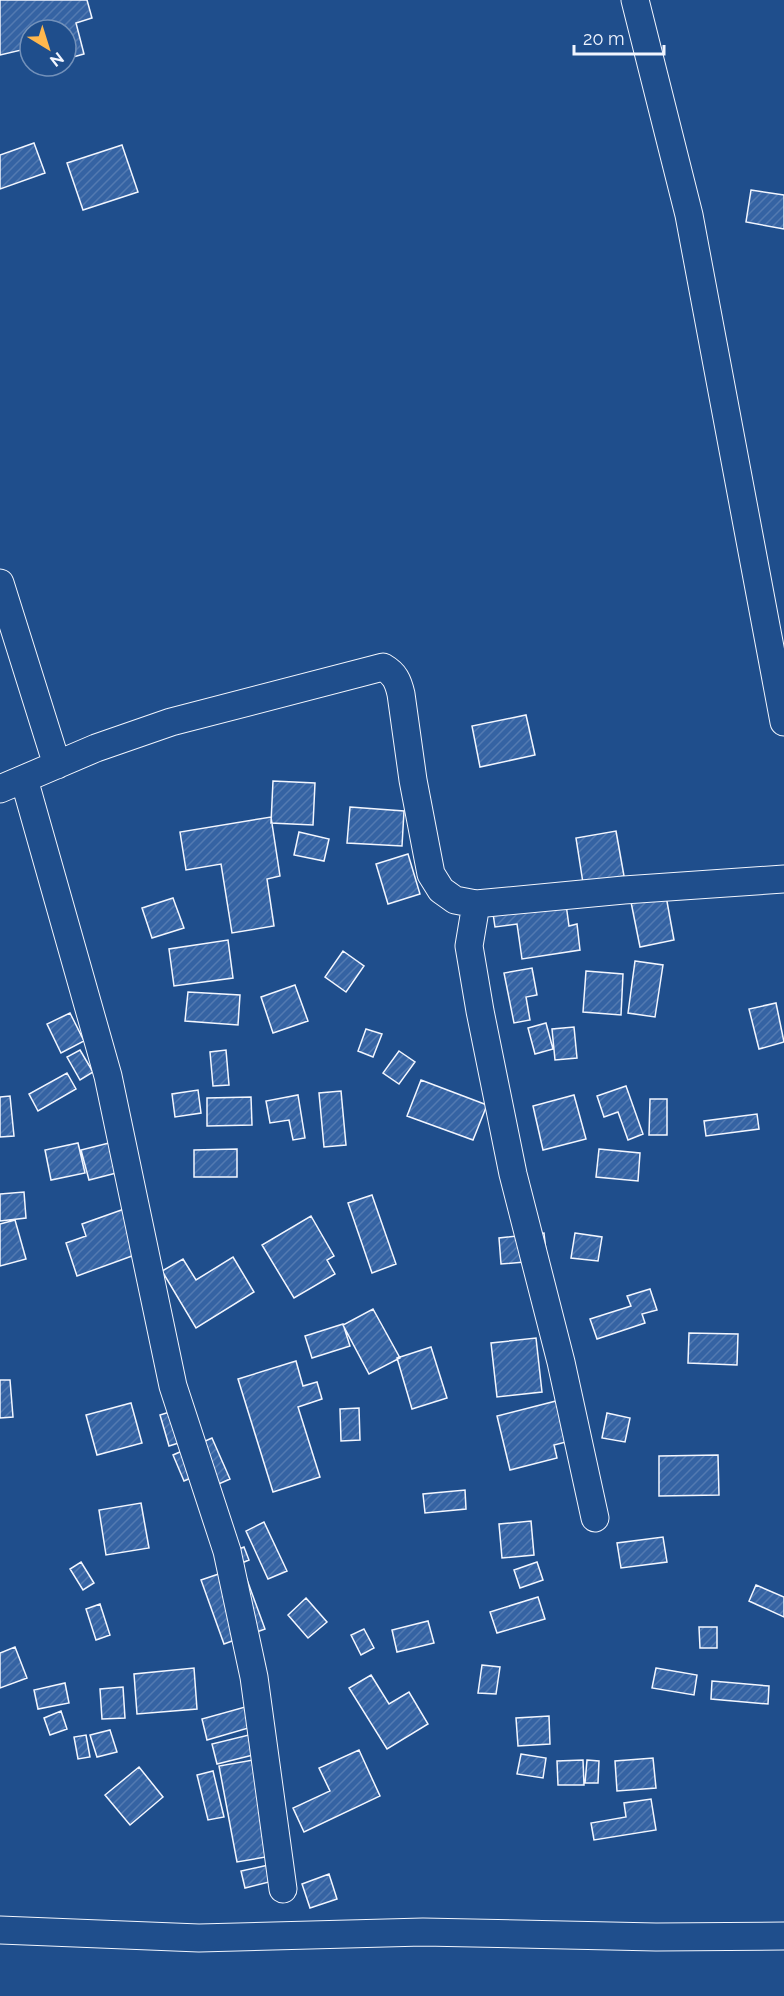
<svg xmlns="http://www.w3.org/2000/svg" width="784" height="1996" font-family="Raleway,sans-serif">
<defs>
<pattern id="building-hatch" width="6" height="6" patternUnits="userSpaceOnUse" patternTransform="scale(1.5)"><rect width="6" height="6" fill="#3563a3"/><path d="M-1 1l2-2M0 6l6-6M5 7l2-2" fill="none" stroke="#537ab1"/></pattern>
</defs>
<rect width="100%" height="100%" fill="#1f4e8c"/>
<path fill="url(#building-hatch)" stroke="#f2f6ff" stroke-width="1.5" d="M0 0H87L92 18 76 23 84 54 66 59V30H30V48L0 55Z
M34 143 45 173 0 189V155Z
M122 145 138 192 83 210 67 163Z
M751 190 784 195V229L746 222Z
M526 715 535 755 480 767 472 726Z
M273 781 315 783 313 825 271 823Z
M350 807 404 811 402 846 347 843Z
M271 817 280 876 267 879 274 926 232 933 221 864 186 870 180 832Z
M616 831 624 876 583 883 576 838Z
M299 832 329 839 324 861 294 855Z
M408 854 420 894 388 904 376 864Z
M666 896 674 940 640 947 631 902Z
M565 897 569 926 577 924 580 950 522 959 517 924 495 927 492 907Z
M173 898 184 928 152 938 142 908Z
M228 940 233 978 174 986 169 949Z
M343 951 364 966 346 992 325 977Z
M635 961 663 965 655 1017 628 1013Z
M532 968 537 995 526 997 530 1020 514 1023 504 973Z
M586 971 623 974 621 1015 583 1012Z
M295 985 308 1021 273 1033 261 997Z
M188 992 240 995 238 1025 185 1021Z
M776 1003 784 1042 759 1049 749 1009Z
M70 1013 84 1041 61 1053 47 1024Z
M546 1023 553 1049 535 1054 528 1028Z
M574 1027 577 1058 555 1060 552 1029Z
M366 1029 382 1034 373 1057 358 1051Z
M80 1050 93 1072 80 1080 67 1057Z
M226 1050 229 1085 213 1086 210 1052Z
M399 1051 415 1062 399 1084 383 1073Z
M67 1073 76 1089 38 1111 29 1094Z
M421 1080 487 1105 473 1140 407 1116Z
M626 1086 643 1134 628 1140 618 1112 604 1117 597 1096Z
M198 1090 201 1113 175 1117 172 1094Z
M341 1091 346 1145 324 1147 319 1093Z
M298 1095 305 1138 293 1140 289 1120 270 1123 266 1101Z
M574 1095 586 1139 543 1150 533 1106Z
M10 1096 14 1136 0 1137V1097Z
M251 1097 252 1125 207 1126V1098Z
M650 1099H667V1135H649Z
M757 1114 759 1129 706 1136 704 1121Z
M125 1139 132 1169 89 1180 81 1150Z
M78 1143 85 1173 51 1180 45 1150Z
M237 1149V1177H194V1150Z
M599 1149 640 1153 638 1181 596 1177Z
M24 1192 26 1218 0 1221V1194Z
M372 1195 396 1264 372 1273 348 1203Z
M127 1208 143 1252 77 1276 66 1243 86 1236 82 1224Z
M311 1216 334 1256 327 1260 335 1274 294 1298 262 1245Z
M15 1220 26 1259 0 1266V1224Z
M544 1233 547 1260 501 1264 499 1238Z
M575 1233 602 1237 598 1261 571 1258Z
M233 1257 254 1292 196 1328 162 1271 183 1259 196 1280Z
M650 1289 657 1310 642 1314 645 1323 597 1339 590 1319 631 1306 627 1296Z
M373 1309 400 1358 369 1374 343 1325Z
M343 1324 350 1346 312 1358 305 1336Z
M689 1333 738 1334 737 1365 688 1363Z
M536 1338 542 1392 497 1397 491 1343Z
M431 1347 447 1398 412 1409 397 1358Z
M296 1361 303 1386 317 1382 322 1399 298 1407 320 1477 273 1492 238 1379Z
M0 1380H10L13 1417 0 1418Z
M556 1401 566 1442 554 1445 557 1458 510 1470 497 1416Z
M131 1403 142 1443 97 1455 86 1415Z
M359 1408 360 1440 341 1441 340 1409Z
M176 1410 185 1441 169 1446 160 1415Z
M607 1413 630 1418 625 1442 602 1438Z
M212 1438 230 1479 207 1489 200 1474 184 1481 173 1455Z
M718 1455 719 1495 659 1496V1456Z
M465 1490 466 1509 425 1513 423 1494Z
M141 1503 149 1548 106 1555 99 1510Z
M531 1521 534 1555 502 1558 499 1524Z
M264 1522 287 1571 268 1579 246 1531Z
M663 1537 667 1562 621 1568 617 1543Z
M244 1547 249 1560 232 1567 226 1554Z
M81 1562 94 1583 83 1590 70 1569Z
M537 1562 543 1580 520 1588 514 1570Z
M242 1566 265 1629 224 1644 201 1580Z
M756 1585 784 1597V1617L749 1601Z
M538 1597 545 1619 497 1633 490 1612Z
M306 1598 327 1622 308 1638 288 1615Z
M100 1604 110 1635 96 1640 86 1609Z
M428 1621 434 1643 397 1652 392 1630Z
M699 1627H717V1648H700Z
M364 1629 374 1648 361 1655 351 1635Z
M15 1647 27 1678 0 1688V1653Z
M482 1665 500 1667 496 1694 478 1693Z
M194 1668 197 1709 137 1714 134 1674Z
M656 1668 697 1675 694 1695 652 1688Z
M371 1675 389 1704 409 1692 428 1724 387 1749 349 1688Z
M712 1681 769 1686 768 1704 711 1699Z
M65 1683 69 1703 38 1709 34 1690Z
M123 1687 125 1718 102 1719 100 1689Z
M263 1702 269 1722 207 1740 202 1719Z
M61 1711 67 1729 50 1735 44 1718Z
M549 1716 550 1744 518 1746 516 1718Z
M110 1730 117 1752 97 1757 90 1735Z
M257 1733 261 1753 217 1764 212 1744Z
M86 1735 90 1757 78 1759 74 1737Z
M359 1750 380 1796 304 1832 293 1808 330 1791 319 1768Z
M521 1754 546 1758 543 1778 517 1774Z
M265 1758 283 1854 237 1862 219 1766Z
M653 1758 656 1788 617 1791 615 1761Z
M583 1760 584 1785H558L557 1761Z
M587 1760 599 1761 598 1783H585Z
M139 1767 163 1797 130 1825 105 1795Z
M213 1771 224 1817 208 1820 197 1775Z
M651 1799 656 1830 594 1840 591 1823 626 1817 624 1803Z
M273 1864 277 1880 245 1888 241 1871Z
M329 1874 337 1899 310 1908 302 1884Z"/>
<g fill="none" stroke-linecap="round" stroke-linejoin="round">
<g stroke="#f2f6ff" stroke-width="29">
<path id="minor" d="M635 0 689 215 784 722
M0 583 57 765
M24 779 108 1076 173 1386 227 1551 254 1677 283 1889
M0 789 96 748 171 722 383 667C395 674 398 681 401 694L413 780 431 874 441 890 455 900 476 904 624 890 784 879
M476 904 469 946 480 1011 513 1174 561 1362 595 1518
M0 1930 199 1938 423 1932 656 1937 784 1936"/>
</g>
<use href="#minor" stroke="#1f4e8c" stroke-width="27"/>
</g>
<g transform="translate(48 48) rotate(142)"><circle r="28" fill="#1f4e8c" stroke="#7391ba" stroke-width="1.5"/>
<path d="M0-4.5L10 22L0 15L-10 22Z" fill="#ffb74d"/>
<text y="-9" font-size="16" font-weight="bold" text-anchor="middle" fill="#f2f6ff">N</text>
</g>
<path d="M574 45v9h90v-9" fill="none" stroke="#f2f6ff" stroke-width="3"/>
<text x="583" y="45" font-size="18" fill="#f2f6ff" stroke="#1f4e8c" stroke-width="4.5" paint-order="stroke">20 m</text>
</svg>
